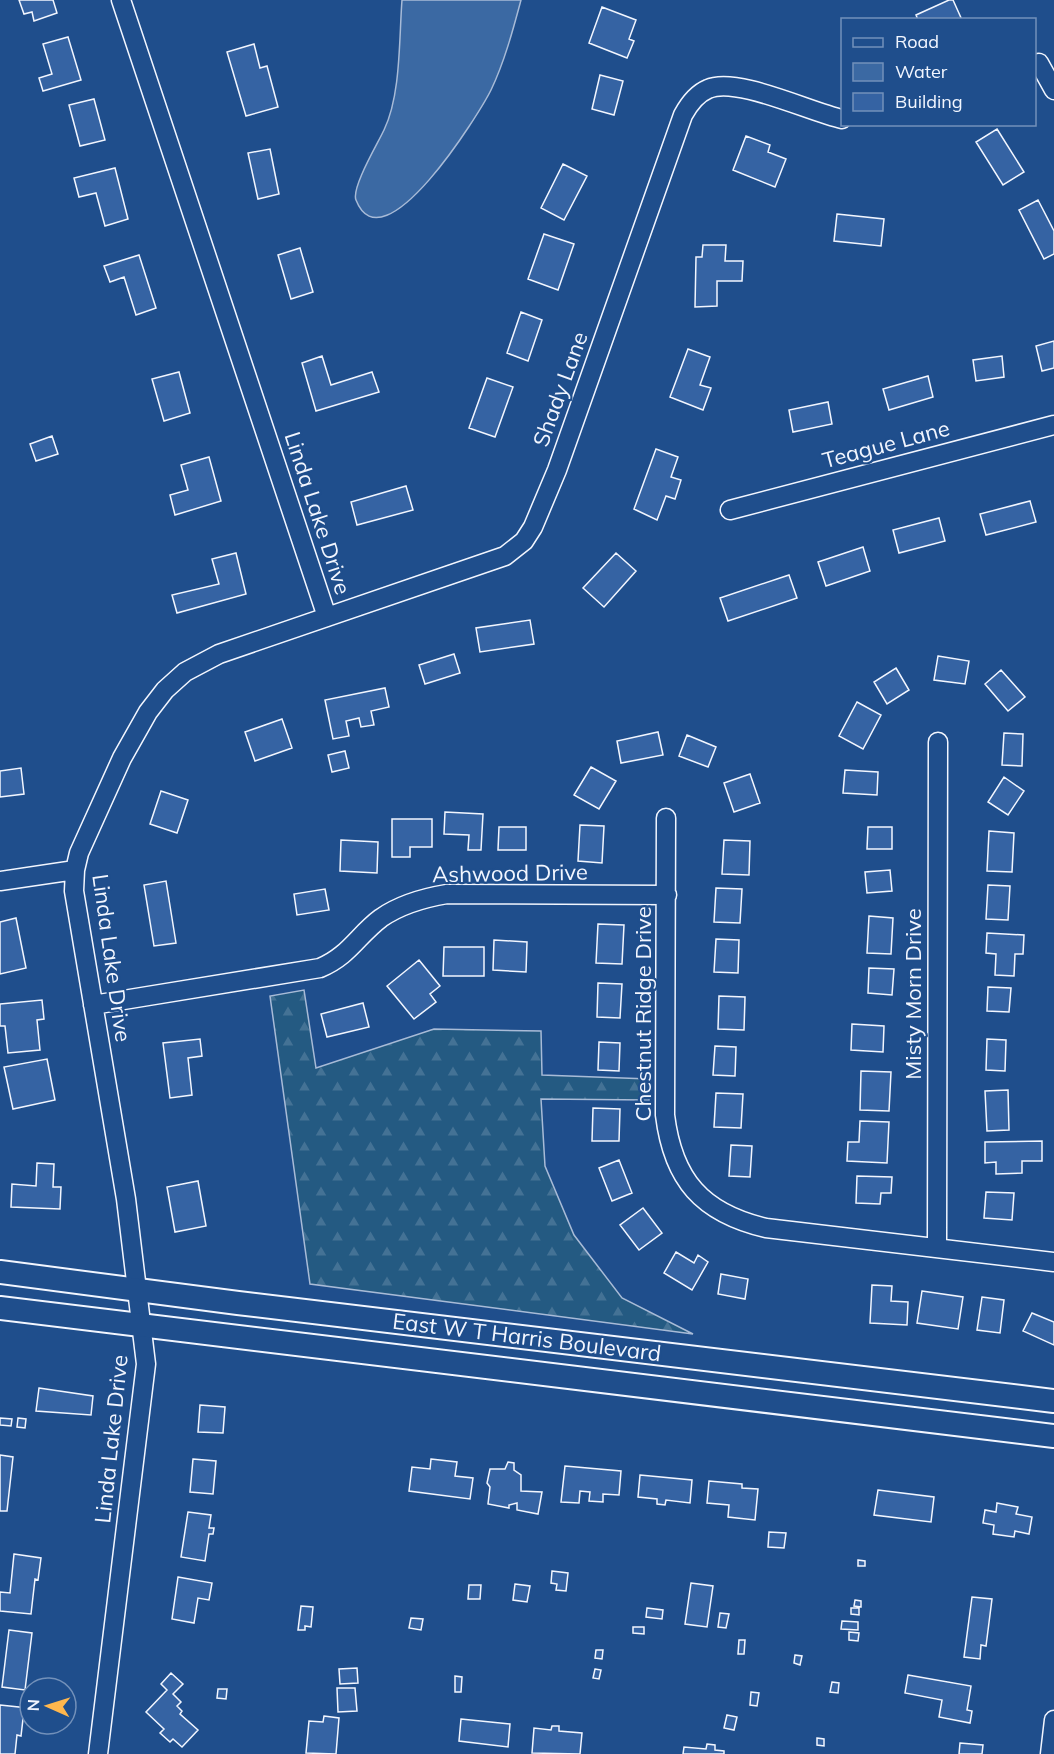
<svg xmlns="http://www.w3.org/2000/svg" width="1054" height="1754" font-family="Mulish,sans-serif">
<defs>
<pattern id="forest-firs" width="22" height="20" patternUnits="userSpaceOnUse" patternTransform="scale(1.5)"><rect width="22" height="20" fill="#245a82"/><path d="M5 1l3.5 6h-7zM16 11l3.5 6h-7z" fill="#447295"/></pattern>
</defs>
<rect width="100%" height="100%" fill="#1f4e8c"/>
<path fill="url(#forest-firs)" stroke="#a8bbd7" stroke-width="1.5" d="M304 990 316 1068 434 1029 541 1031 542 1075 649 1079V1100L541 1099 545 1166 574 1235 622 1298 693 1334 310 1284 270 996Z"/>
<path fill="#3b69a3" stroke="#a8bbd7" stroke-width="1.5" d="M402 0H521C513 30 504 63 491 90 479 114 383 269 356 200 351 188 378 143 384 130 401 95 399 39 402 0Z"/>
<path fill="#3563a3" stroke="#f2f6ff" stroke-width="1.5" d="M19 0H53L57 13 34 21 32 12 24 14Z
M949 0H953L962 20H918L916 15Z
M602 7 636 20 629 39 634 41 627 58 589 43Z
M68 37 81 80 43 91 39 78 52 74 43 44Z
M254 44 260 68 267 66 278 107 246 116 227 52Z
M600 75 623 81 614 115 592 109Z
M94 99 105 140 80 146 69 105Z
M997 129 1024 172 1003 185 976 142Z
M746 136 770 145 768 152 786 159 775 187 733 170Z
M270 149 279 194 258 199 248 153Z
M563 164 587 176 564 220 541 208Z
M115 168 128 219 105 226 96 193 79 197 74 178Z
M1038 200 1054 231V254L1044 259 1019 210Z
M837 214 884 219 881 246 834 241Z
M544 234 574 244 558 290 528 279Z
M703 245H726L725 261H743L742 281H717V306L695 307 696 257H702Z
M300 248 313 292 291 299 278 255Z
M139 255 156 308 136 315 124 277 110 282 104 266Z
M521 312 542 320 528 361 507 353Z
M1054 341V368L1042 371 1036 346Z
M688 349 710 357 700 385 711 388 703 410 670 397Z
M322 356 331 385 372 372 379 392 316 411 302 363Z
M1002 356 1004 377 976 381 973 360Z
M179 372 190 413 164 421 152 379Z
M928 376 933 397 889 410 883 389Z
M487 378 513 387 495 437 469 428Z
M828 402 832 424 793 432 789 410Z
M52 436 58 454 36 461 30 444Z
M656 449 678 457 671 477 681 480 675 499 666 496 657 520 634 509Z
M209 457 221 501 175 515 170 495 188 490 181 465Z
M406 486 413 510 357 525 351 502Z
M1030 501 1036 522 986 535 980 514Z
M939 518 945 541 899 553 893 530Z
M863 547 870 571 826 586 818 562Z
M236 553 246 594 177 613 172 595 219 584 212 559Z
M616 553 636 571 604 607 583 588Z
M789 575 797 598 728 621 720 598Z
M530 620 534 644 480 652 476 628Z
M454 654 460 673 425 684 419 665Z
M938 656 969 661 965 684 934 680Z
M896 668 909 690 887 704 874 682Z
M1001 670 1025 697 1008 711 985 684Z
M385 688 389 707 371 711 374 725 361 727 359 718 346 721 349 736 333 739 325 700Z
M857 702 881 715 863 749 839 736Z
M282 719 292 748 255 761 245 732Z
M658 732 663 755 621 763 617 741Z
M1004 733 1023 734 1022 766 1002 765Z
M687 735 716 747 708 767 679 756Z
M345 751 349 768 332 772 328 755Z
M591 767 616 781 599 809 574 795Z
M21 768 24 794 0 797V771Z
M845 770 878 772 877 795 843 793Z
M750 774 760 803 734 812 724 783Z
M1004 777 1024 791 1008 815 988 802Z
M161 791 188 800 177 833 150 824Z
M445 812 483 814 481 850H468L469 835 444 834Z
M392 819H432V847H410V857H392Z
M580 825 604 826 602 863 578 861Z
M499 827H526V850H498Z
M868 827H892V849H867Z
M989 831 1014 833 1012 872 987 871Z
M341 840 378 842 377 873 340 871Z
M724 840 750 841 749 875 722 874Z
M890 870 892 891 867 893 865 872Z
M166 881 176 943 154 946 144 885Z
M988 885 1010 886 1008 920 986 919Z
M716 888 742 889 740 923 714 922Z
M325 889 329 910 297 915 294 894Z
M869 916 893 918 891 954 867 953Z
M16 918 26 968 0 974V922Z
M598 924 624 925 622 964 596 963Z
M987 933 1024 935 1023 954H1015L1014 976 995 975 996 954 986 953Z
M716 939 739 940 738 973 714 972Z
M494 940 527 942 526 972 493 970Z
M444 947H484V976H443Z
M419 960 440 986 430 994 436 1002 414 1019 387 986Z
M869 968 894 969 892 995 868 993Z
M598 983 622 984 620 1018 597 1017Z
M988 987 1011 988 1009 1012 987 1011Z
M719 996 745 997 744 1030 718 1029Z
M42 1000 44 1019 37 1020 40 1050 8 1053 5 1026H0V1004Z
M363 1003 369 1027 327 1037 321 1014Z
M852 1024 884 1026 883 1052 851 1050Z
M200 1039 202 1056 188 1058 192 1095 170 1098 163 1043Z
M987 1039 1006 1040 1005 1071 986 1070Z
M599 1042 620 1043 619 1071 598 1070Z
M715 1046 736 1047 735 1076 713 1075Z
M47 1059 55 1100 13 1109 4 1067Z
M861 1071 891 1072 889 1111 860 1110Z
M1008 1090 1009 1130 987 1131 985 1091Z
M716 1093 743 1094 741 1128 714 1127Z
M593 1108 620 1109 619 1141H592Z
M860 1121 889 1122 887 1163 847 1161 848 1142H859Z
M1042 1141V1161H1022V1173L996 1174V1162L985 1163V1142Z
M731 1145 752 1146 750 1177 729 1176Z
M619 1160 632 1193 612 1201 599 1168Z
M37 1163 54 1164 53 1187H61L60 1209 11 1207 12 1184 36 1186Z
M857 1176 892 1177 891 1193H881L880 1204 856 1203Z
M198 1181 206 1226 175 1232 167 1187Z
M986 1192 1014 1193 1012 1220 984 1218Z
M643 1208 662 1233 639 1250 620 1225Z
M676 1252 694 1263 698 1255 708 1262 692 1290 664 1273Z
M721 1274 748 1279 745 1299 718 1294Z
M872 1285 892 1286 891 1301 908 1302 907 1325 870 1323Z
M922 1291 963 1297 958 1329 917 1323Z
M982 1297 1004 1300 1000 1333 977 1330Z
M1032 1313 1054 1322V1345L1023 1331Z
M39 1388 93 1396 91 1415 36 1411Z
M200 1405 225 1407 223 1433 198 1432Z
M0 1418 12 1419 11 1426 0 1425Z
M18 1418 26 1419 25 1428 17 1427Z
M0 1455 13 1457 7 1511H0Z
M193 1459 216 1461 213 1494 190 1492Z
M431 1459 457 1462 455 1476 473 1478 470 1499 409 1491 412 1467 430 1469Z
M508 1462 514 1463V1470L521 1475V1491L542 1492 538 1514 517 1510V1503L509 1505V1508L488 1504 490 1487 487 1483 490 1469H505Z
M565 1466 621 1471 619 1495 603 1494V1502L589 1501 590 1492 580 1491 579 1503 561 1502Z
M640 1475 692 1480 690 1503 666 1500 665 1505 657 1504V1499L638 1497Z
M709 1481 742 1484V1488L758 1489 755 1520 728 1517 729 1505 707 1503Z
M878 1490 934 1497 931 1522 874 1515Z
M997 1503 1018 1507 1016 1514 1032 1517 1029 1534 1015 1531 1014 1537 993 1534 994 1525 983 1523 985 1510 996 1512Z
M188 1512 211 1515 209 1528H214L213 1534H209L205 1561 181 1557Z
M769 1532 786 1533 784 1548 768 1547Z
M14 1554 41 1558 38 1580 35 1579 31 1614 0 1611V1592L10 1593Z
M858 1560 865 1561V1566H858Z
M552 1571 568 1573 566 1591 556 1590 557 1584 551 1583Z
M178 1577 212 1583 209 1600 198 1598 194 1623 172 1619Z
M691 1583 713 1586 707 1627 685 1624Z
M515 1584 530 1586 527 1602 513 1600Z
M469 1585H481L480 1599H468Z
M972 1597 992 1599 986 1646 981 1645 980 1659 964 1657Z
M855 1600 861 1601V1607L854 1606Z
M301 1606 313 1607 311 1627 305 1626V1630H298Z
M647 1608 663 1610 662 1619 646 1617Z
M851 1608H859V1615L851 1614Z
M720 1613 729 1614 726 1628 718 1627Z
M411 1618 423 1619 421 1630 409 1628Z
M842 1621 858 1622V1630L841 1629Z
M633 1627H644V1634L633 1633Z
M9 1630 32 1633 25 1690 2 1687Z
M849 1632 859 1633 858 1641 849 1640Z
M739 1640H745L744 1654H738Z
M596 1650H603L602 1659 595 1658Z
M795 1655 802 1656 800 1665 794 1663Z
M357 1668 358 1683 340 1684 339 1669Z
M595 1669 601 1670 599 1679 593 1678Z
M171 1673 183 1684 173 1694 181 1702 177 1706 182 1711 180 1714 198 1730 182 1747 173 1739 170 1742 160 1733 164 1729 146 1712 167 1690 161 1684Z
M908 1675 971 1686 967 1710 972 1711 970 1723 939 1717 942 1700 905 1693Z
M455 1676 462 1677 461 1692H455Z
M832 1682 839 1683 838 1693 830 1692Z
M337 1688H355L357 1711 338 1712Z
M218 1689H227L226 1699 217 1698Z
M751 1692 759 1693 757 1706 750 1705Z
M0 1705 28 1708 27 1720 23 1719 21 1736 17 1735 15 1754H0Z
M727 1715 737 1717 734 1730 724 1728Z
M324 1716 339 1718 336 1754 306 1753 309 1721 323 1722Z
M461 1719 510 1724 508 1747 459 1741Z
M552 1726H559V1731L582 1733 580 1754 532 1753 534 1728 551 1730Z
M817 1738 824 1739V1746L817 1745Z
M960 1743 983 1745 982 1754H959Z
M707 1744 715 1745V1750L724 1751V1754H683L684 1747 706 1749Z"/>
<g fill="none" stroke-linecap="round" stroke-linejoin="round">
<g stroke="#f2f6ff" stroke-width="21">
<path id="minor" d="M121 0 327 617
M1039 63 1054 90
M730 510 1054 425
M666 818 665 1115C673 1180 702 1213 766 1228L1054 1262
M0 881 75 870
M93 1005 320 968C349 956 358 935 381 918 401 904 423 898 447 894L667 895
M937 1247 938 742
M98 1754 146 1364 126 1199 74 891 75 870 79 853 122 758 148 712 165 690 185 672 219 654 505 556 524 541 533 527 557 470 683 115C689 104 696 94 708 89 736 76 810 112 842 119
M1050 1754 1054 1720"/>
</g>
<g stroke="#f2f6ff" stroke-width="26">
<path id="major" d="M0 1272 238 1303 1054 1401
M0 1308 1054 1436"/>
</g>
<use href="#minor" stroke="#1f4e8c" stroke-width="18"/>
<use href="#major" stroke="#1f4e8c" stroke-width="22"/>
</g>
<g text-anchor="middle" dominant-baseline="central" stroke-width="4.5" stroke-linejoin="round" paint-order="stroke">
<g font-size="22" fill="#f2f6ff" stroke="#1f4e8c">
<text transform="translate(560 389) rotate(-70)">Shady Lane</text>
<text transform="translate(886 444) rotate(-15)">Teague Lane</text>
<text transform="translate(318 513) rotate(72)">Linda Lake Drive</text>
<text transform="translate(510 873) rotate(-1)">Ashwood Drive</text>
<text transform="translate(112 958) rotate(82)">Linda Lake Drive</text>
<text transform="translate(913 994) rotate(-90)">Misty Morn Drive</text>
<text transform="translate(643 1014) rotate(-90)">Chestnut Ridge Drive</text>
<text transform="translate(527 1337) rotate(7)">East W T Harris Boulevard</text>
<text transform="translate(111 1439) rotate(-84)">Linda Lake Drive</text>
</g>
</g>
<rect x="841" y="18" width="195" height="108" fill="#1f4e8c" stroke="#7391ba" stroke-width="1.5"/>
<rect x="853" y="38" width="30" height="9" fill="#1f4e8c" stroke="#7391ba" stroke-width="1.5"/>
<text x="895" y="48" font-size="18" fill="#f2f6ff">Road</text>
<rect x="853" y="63" width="30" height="18" fill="#3b69a3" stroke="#7391ba" stroke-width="1.5"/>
<text x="895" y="78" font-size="18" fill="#f2f6ff">Water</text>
<rect x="853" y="93" width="30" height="18" fill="#3563a3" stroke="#7391ba" stroke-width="1.5"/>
<text x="895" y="108" font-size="18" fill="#f2f6ff">Building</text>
<g transform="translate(48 1706) rotate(273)"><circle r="28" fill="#1f4e8c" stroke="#7391ba" stroke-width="1.5"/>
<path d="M0-4.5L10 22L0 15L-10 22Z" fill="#ffb74d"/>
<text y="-9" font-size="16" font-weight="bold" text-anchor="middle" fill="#f2f6ff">N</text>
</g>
</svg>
